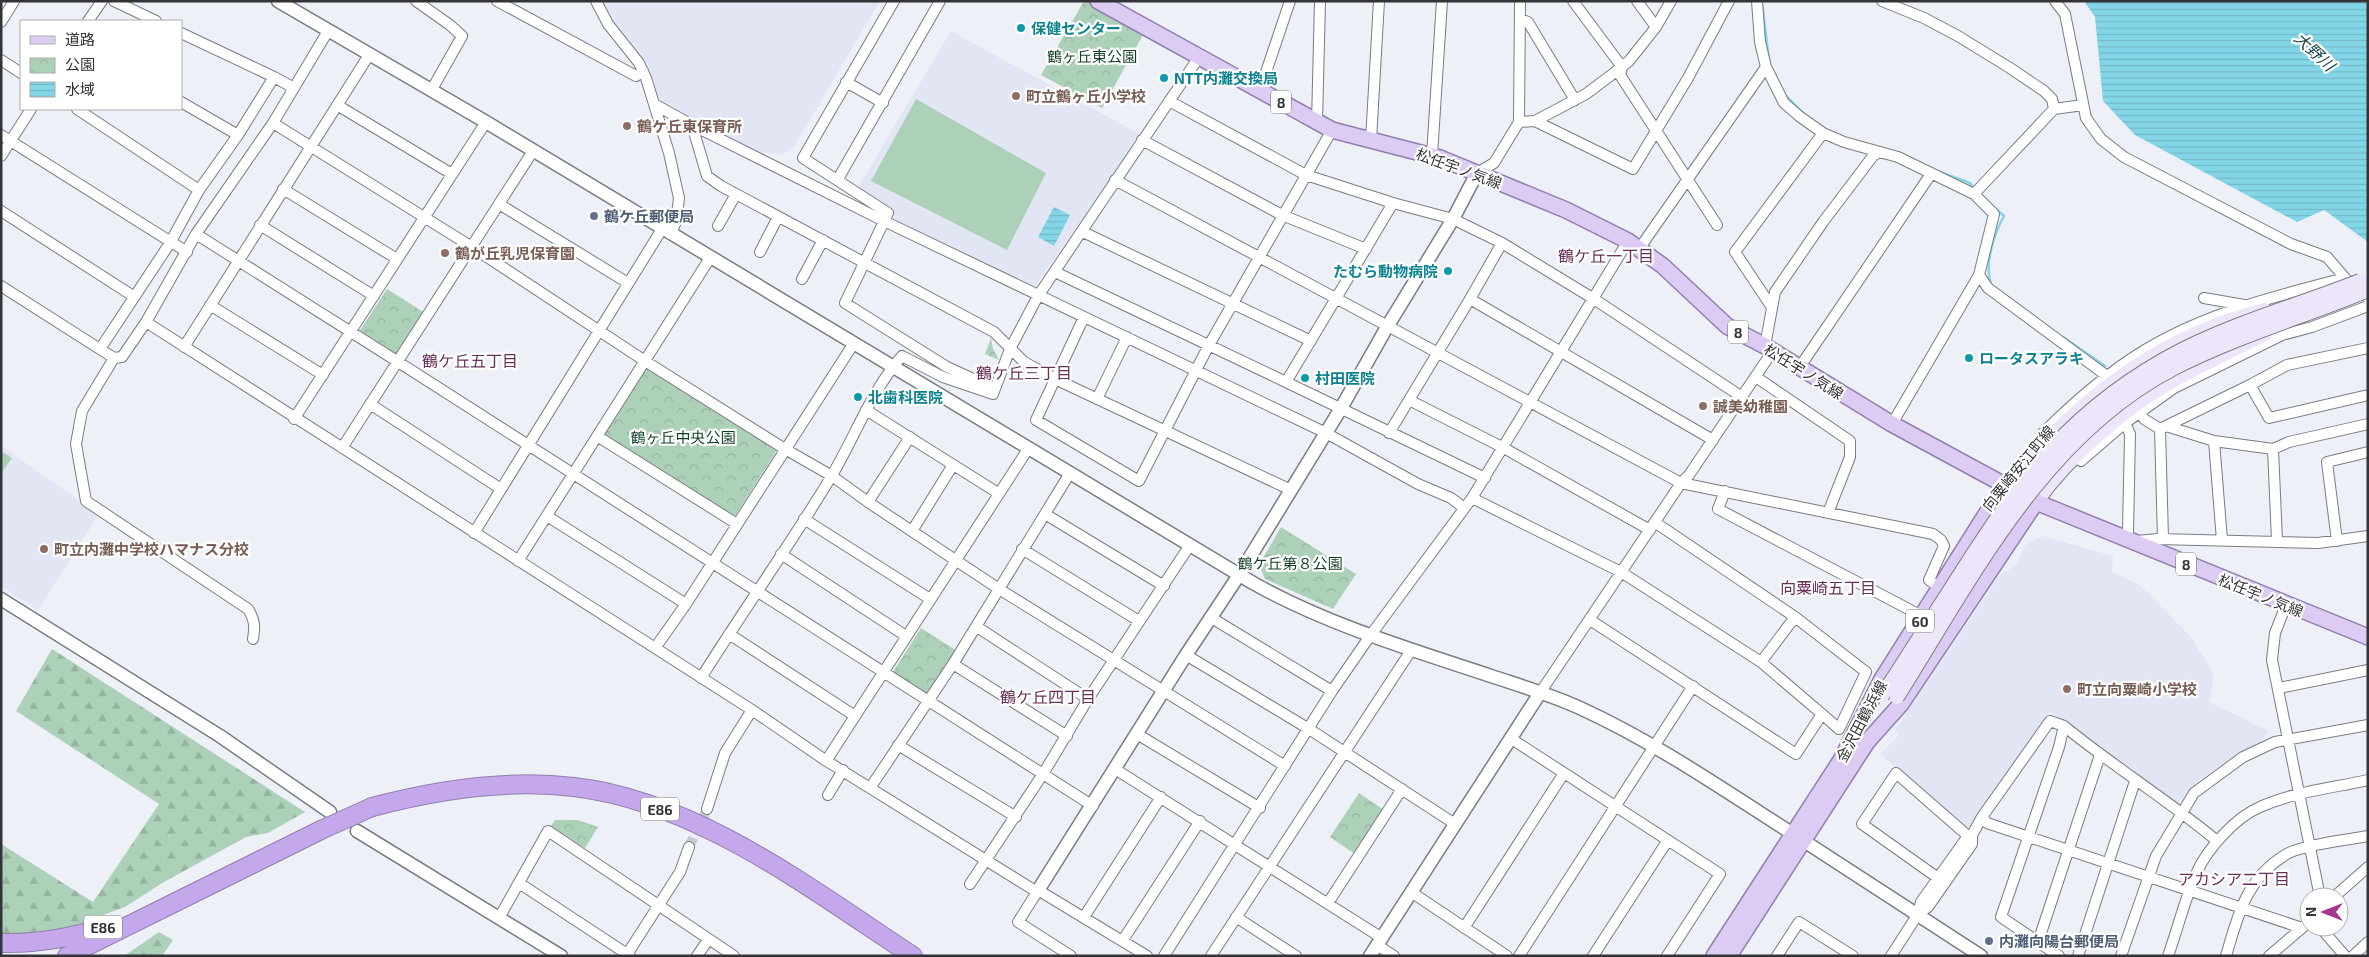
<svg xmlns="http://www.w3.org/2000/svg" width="2369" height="957" font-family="'Exo 2','Noto Sans JP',sans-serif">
<defs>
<pattern id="forest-firs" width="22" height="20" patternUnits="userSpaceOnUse" patternTransform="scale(1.25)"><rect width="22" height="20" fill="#add1b8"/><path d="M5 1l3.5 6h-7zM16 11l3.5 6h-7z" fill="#95b49f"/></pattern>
<pattern id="park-crowns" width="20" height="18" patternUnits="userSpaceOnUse" patternTransform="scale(1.25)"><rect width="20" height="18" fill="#add1b8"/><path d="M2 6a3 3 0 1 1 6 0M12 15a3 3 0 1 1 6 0" fill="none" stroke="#95b49f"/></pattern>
<pattern id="water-rules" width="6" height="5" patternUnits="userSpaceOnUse" patternTransform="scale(1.25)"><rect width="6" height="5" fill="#83d6e7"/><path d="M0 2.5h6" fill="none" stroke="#72b8c7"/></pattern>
</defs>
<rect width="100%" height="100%" fill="#eef0f8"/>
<path fill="#e1e5f4" d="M600 1H880L793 148 782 154 759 152 665 105 657 95 648 64 610 19Z
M951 31 1139 134 1111 178 1034 287 883 214 855 193Z
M1 446 99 514 38 610 1 586Z
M2042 536 2113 556 2112 572 2141 586 2191 637 2214 675 2209 702 2269 731 2260 743 2223 763 2198 781 2176 806 2133 776 2050 711 1973 827H1966L1880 754 1899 735 1895 730 2000 575 2016 565 2025 545Z"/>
<path fill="#add1b8" d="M916 99 1046 173 1007 250 871 181Z
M1 451 12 458 1 474Z"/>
<path fill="url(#forest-firs)" d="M52 649 305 812 268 833 246 837 164 882 125 907 16 947H1V844L93 902 159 804 16 711Z
M159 932 173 940 162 956H124Z"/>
<path fill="url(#park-crowns)" d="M1084 1H1087L1144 33 1102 108 1041 75Z
M387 289 425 313 397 356 359 332Z
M991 338 993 349 999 360 985 354Z
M647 366 777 450 734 518 604 434Z
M1281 527 1356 574 1333 609 1265 579 1259 565Z
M921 628 957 651 928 695 893 672Z
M1359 793 1384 810 1355 854 1330 837Z
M555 820H578L598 827 585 848 550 827Z"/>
<path fill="url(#water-rules)" d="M2084 1H2368V242L2324 210 2297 222 2135 135 2103 101 2095 17Z
M1054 207 1070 215 1054 246 1038 237Z"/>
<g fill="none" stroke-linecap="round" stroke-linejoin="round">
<path stroke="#83d6e7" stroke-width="2.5" d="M1762 3 1769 59
M1785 95 1804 114
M1937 171 1970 183 1973 187
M1991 284C1984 264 1994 234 2004 216L1997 210
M2063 337 2105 366"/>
<path stroke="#c9cad1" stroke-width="10" stroke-dasharray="10 5" stroke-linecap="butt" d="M689 847 707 809"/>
<g stroke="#7a7c83" stroke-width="12">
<path id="minor" d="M114 1 156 21
M416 1 450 25 462 36 431 91
M497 1 636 76 643 71
M596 1 608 24 639 63 646 78 669 153 679 198 676 222 670 234
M894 1 803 158 888 213 845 303 947 367 991 387
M1573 1 1622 67 1620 75 1717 225
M1637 1 1656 27
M1757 1 1760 42 1766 67 1784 103 1799 116 1823 133 1844 142 1898 157 1974 194 1994 214 1979 275 1892 424
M1882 1 1924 18 1958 36 2010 68 2044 91 2052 99 2054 109
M2055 1 2065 14 2086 118 2101 139 2124 157 2291 244 2327 257 2345 278 2368 298
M1520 19 1528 22 1575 100
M88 21 102 1
M1 22 14 1
M181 33 274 77
M1 60 21 73
M846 82 883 103
M1260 90 1290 1
M1169 101 1306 175 1393 203
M181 102 238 135
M654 104 692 125 707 176 721 186 994 332 1024 362 1055 379 1291 490
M337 105 452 174
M77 109 199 190
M1535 121 1633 169 1688 78 1729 1
M1317 122 1320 1
M1519 122 1535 121 1586 94 1614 73 1629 61 1656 27 1671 1
M273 123 472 247 645 361 785 449 832 476 868 502 999 589 1285 766
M692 125 884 221 1326 433 1418 484 1451 498 1464 508
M1 135 187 252
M1142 140 1282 215 1366 249
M1371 140 1379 1
M1432 155 1442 1
M1 156 31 109
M1477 173 1494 163 1519 122 1520 1
M838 179 940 1
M1115 180 1681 483 1933 534 1941 540 1944 546 1929 580 1940 588
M283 189 397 259
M1974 194 2054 109 2083 105
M499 204 628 283
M1 211 133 296
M260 225 374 296
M718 226 736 194
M1083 232 1311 341
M196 234C496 423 794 615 1093 806
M1502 243 1470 299 1713 440
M1639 249 1766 67
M760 252 778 217
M1055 272 1286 382 1393 203 1453 219 1502 243 1594 299 1742 397
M1979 275 1988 288 2107 376
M802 279 823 240
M1 286 114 358 122 357 146 322 752 710 825 760 1037 892 1018 922 1071 956
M2204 298 2244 305
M1470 299 1409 400 1502 447 1650 530
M210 305 323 375
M1771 306 1735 252 1823 133
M1084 317 1036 420 1139 481 1209 345 1332 130
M146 322 196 234 273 123 328 31
M1765 346 1775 292 1823 222 1873 156 1879 152
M184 347 369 55
M2368 348 2287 365 2250 385 2269 418 2368 395
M100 349 170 243 199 190 238 135 274 77 294 88
M114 358 82 411 76 444 86 501 248 609C255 620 255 627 253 639
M1799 368 1931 174
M1756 377 1850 441V457L1828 513
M1286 382 1485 478
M1097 399 1127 337
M370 404 501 489
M866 410 998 493
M2140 412 2144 419 2160 429
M294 419 486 122
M2125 423 2130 434 2128 531 2125 539
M2166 426 2214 441
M1389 433 1409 400
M597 436 737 524
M2047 441 2042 434C2074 402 2107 373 2145 350 2206 313 2276 296 2345 278
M342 448 533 151
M2273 449 2289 442 2368 424
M2076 458 2081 461 2125 423 2174 388 2282 335 2312 327 2368 306
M1725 491 1718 509 1916 613
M1472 498 1621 572 1761 662 1822 714 1796 754 1590 620
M868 502 910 437
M1045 514 1164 586
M547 516 686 604
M804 519 930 599
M1656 523 1795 617 1866 672 1839 729 1822 714
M912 531 953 465
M474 533 662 229
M2163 539 2160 429 2250 385
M2222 540 2214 441 2273 449 2277 541
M2137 541 2158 539 2318 543 2368 536
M2337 541 2327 462 2368 452
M1022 549 1139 621
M781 554 906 636
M518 561 710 258
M2286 605 2275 633 2272 660 2320 897
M1210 617 1332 691
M977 627 1088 699
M729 634 855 716
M655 648 686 604 854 343
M1186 655 1309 729 1455 824
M1761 662 1795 617
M953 664 1067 736
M701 678C743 611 790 545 831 477 855 437 871 391 902 356L943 377 993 394 1010 349 1038 296 1199 57
M2279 688 2368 670
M1540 693 1681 483 1689 475 1772 352
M1137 734 1260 808
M1510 738 1720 874 1667 956
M898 745 1016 817
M2100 755 2038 942 2001 917 2059 747 2064 726C2114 767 2168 800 2217 841
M826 761 1028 449
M1115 769 1382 938
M870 788 953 664 1070 473
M828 795 843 770
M707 809 725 753 752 710
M1982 817 2050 721 2064 726
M519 883 630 956
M1945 883 1862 824 1896 773 1968 836 1972 835
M970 884 1043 774 1088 699 1190 545
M1038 890 1147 956
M1411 892 1507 956
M2334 897 2368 867
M1328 903 1402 789
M1918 914 1921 902 1968 836
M1084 917 1161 797
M1236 917 1296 956
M499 918 548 831 734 956
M2320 927 2345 956
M1464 928 1564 773
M1123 940 1200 821
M2038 942 2059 956
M1377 945 1394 956
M626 956 680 872 689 847
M697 956 708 940
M1164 956 1332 691 1370 636 1472 498 1628 241
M1211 956 1412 649
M1519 956 1693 686
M1593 956 1668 840
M1777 956 1799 922 1853 956
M1891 956 1918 914 1928 907 1972 844V835L1982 817 1987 823 2302 928 2309 921
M2078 956 2135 781
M2121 956 2156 856 2194 793 2243 757 2275 742 2368 725
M2168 956C2178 928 2185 898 2197 872 2207 849 2236 817 2260 807 2293 792 2332 788 2368 780
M2226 956C2238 915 2246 879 2285 855 2301 845 2347 840 2368 836
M2269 956 2302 928
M2353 956 2368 942"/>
</g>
<g stroke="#7a7c83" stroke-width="15">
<path id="tertiary" d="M278 1 486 122 1253 583C1328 625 1410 649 1491 676 1521 686 1552 695 1580 708 1659 744 1731 795 1804 841 1863 880 1922 917 1981 956
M1 599 220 736 330 812
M357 831 561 956
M1037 892 1186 655 1239 575 1340 410 1387 327 1453 219 1477 173
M1370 956 1540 693"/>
</g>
<g stroke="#7a7c83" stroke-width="16">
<path id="secondary" d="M2006 486C2074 403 2160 335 2265 310
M2036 502C2069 455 2126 407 2176 379 2205 363 2235 349 2265 334"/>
</g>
<g stroke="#917fac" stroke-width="18">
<path id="primary" d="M1098 1 1332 130 1440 158 1566 210 1628 241 1663 266 1727 326 1765 346 1892 424 2036 502 2368 637
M1714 956 1841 760 1882 679 1990 508 2006 486
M1729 956 1867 742 1901 704 2036 502"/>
</g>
<g stroke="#917fac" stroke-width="20">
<path id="motorway" d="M372 807C436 790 507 779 574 787 697 801 812 890 913 956
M1 943C37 944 74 937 108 926
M67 956 321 830"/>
</g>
<use href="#minor" stroke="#fff" stroke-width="10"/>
<use href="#tertiary" stroke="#fff" stroke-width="12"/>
<use href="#secondary" stroke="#ede5f9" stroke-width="14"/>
<use href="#primary" stroke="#dccbf3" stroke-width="15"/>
<use href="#motorway" stroke="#c4a8eb" stroke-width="18"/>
<g stroke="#7a7c83" stroke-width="16" stroke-linecap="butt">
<path id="secondary-bridge" d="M1882 696C1912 650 1941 604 1970 559 1995 521 2020 482 2051 449 2088 409 2135 374 2184 349 2240 321 2302 304 2360 281
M1897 697C1973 576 2043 436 2174 368 2236 336 2303 317 2368 290"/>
</g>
<g stroke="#917fac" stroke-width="20" stroke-linecap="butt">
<path id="motorway-bridge" d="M321 830 372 807"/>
</g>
<use href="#secondary-bridge" stroke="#ede5f9" stroke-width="14"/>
<use href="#motorway-bridge" stroke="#c4a8eb" stroke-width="18"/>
</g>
<g fill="#0f9aa8" stroke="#fff" stroke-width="2">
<circle cx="1021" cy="28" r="5"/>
<circle cx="1164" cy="78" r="5"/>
<circle cx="1448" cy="271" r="5"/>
<circle cx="1969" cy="358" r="5"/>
<circle cx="1305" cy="378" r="5"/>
<circle cx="858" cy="397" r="5"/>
</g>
<g fill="#8d6e63" stroke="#fff" stroke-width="2">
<circle cx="1016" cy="96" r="5"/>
<circle cx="627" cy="126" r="5"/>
<circle cx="445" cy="253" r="5"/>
<circle cx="1703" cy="406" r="5"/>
<circle cx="44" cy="549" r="5"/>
<circle cx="2067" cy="689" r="5"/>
</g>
<g fill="#5c6f8a" stroke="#fff" stroke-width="2">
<circle cx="594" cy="216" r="5"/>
<circle cx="1989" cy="941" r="5"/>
</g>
<g text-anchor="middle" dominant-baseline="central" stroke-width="4.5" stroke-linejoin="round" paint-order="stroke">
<g fill="#fff" stroke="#707173" stroke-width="1">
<rect x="1271" y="90.5" width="20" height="23" rx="4"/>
<rect x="1728" y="320.5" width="20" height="23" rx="4"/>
<rect x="2176" y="552.5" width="20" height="23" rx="4"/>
<rect x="1906" y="609.5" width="28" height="23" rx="4"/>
<rect x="641" y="797.5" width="38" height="23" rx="4"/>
<rect x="84" y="915.5" width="38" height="23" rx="4"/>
</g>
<g font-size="14" font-weight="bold" fill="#333437">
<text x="1281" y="102">8</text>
<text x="1738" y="332">8</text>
<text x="2186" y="564">8</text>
<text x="1920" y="621">60</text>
<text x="660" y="809">E86</text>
<text x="103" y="927">E86</text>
</g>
<g font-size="15" font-weight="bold" fill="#0d838f" stroke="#fff" text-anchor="start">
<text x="1031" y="28">保健センター</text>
<text x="1174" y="78">NTT内灘交換局</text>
<text x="1438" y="271" text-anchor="end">たむら動物病院</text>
<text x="1979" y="358">ロータスアラキ</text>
<text x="1315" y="378">村田医院</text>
<text x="868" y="397">北歯科医院</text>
</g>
<g font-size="15" fill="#113f25" stroke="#fff">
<text x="1092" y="56">鶴ヶ丘東公園</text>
<text x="683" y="437">鶴ヶ丘中央公園</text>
<text x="1290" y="563">鶴ケ丘第８公園</text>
</g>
<g font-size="15" font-weight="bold" fill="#785e54" stroke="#fff" text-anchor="start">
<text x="1026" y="96">町立鶴ヶ丘小学校</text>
<text x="637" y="126">鶴ケ丘東保育所</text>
<text x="455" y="253">鶴が丘乳児保育園</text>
<text x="1713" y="406">誠美幼稚園</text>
<text x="54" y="549">町立内灘中学校ハマナス分校</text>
<text x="2077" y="689">町立向粟崎小学校</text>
</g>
<g font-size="15" fill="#333437" stroke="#fff">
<text transform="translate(1459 168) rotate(20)">松任宇ノ気線</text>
<text transform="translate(1804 371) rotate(32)">松任宇ノ気線</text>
<text transform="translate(2018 468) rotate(-51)">向粟崎安江町線</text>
<text transform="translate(2261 595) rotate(22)">松任宇ノ気線</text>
<text transform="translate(1861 721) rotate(-62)">金沢田鶴浜線</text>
</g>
<g font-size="15" font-weight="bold" fill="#4e5e75" stroke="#fff" text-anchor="start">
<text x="604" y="216">鶴ケ丘郵便局</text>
<text x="1999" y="941">内灘向陽台郵便局</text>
</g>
<g font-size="16" font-style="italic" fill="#1f464d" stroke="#fff">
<text transform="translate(2315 51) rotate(43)">大野川</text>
</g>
<g font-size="16" fill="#672f5a" stroke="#fff">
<text x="1606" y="255">鶴ケ丘一丁目</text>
<text x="470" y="360">鶴ケ丘五丁目</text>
<text x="1024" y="372">鶴ケ丘三丁目</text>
<text x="1828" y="587">向粟崎五丁目</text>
<text x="1048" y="696">鶴ケ丘四丁目</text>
<text x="2234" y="878">アカシア二丁目</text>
</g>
</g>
<rect width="2369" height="957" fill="none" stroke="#333437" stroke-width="5"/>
<rect x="20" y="20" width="162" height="90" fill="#ffffff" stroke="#adaeaf"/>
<rect x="30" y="36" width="25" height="8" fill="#dccbf3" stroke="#adaeaf"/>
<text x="65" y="45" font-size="15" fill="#333437">道路</text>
<rect x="30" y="58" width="25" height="15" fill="url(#park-crowns)" stroke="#adaeaf"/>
<text x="65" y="70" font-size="15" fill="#333437">公園</text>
<rect x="30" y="82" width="25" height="15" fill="url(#water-rules)" stroke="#adaeaf"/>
<text x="65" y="95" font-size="15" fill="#333437">水域</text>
<g transform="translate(2324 912) rotate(270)"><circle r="24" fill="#ffffff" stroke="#adaeaf"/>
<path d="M0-4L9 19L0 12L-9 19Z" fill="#a5338f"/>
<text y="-8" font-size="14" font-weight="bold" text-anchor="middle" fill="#333437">N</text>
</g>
</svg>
